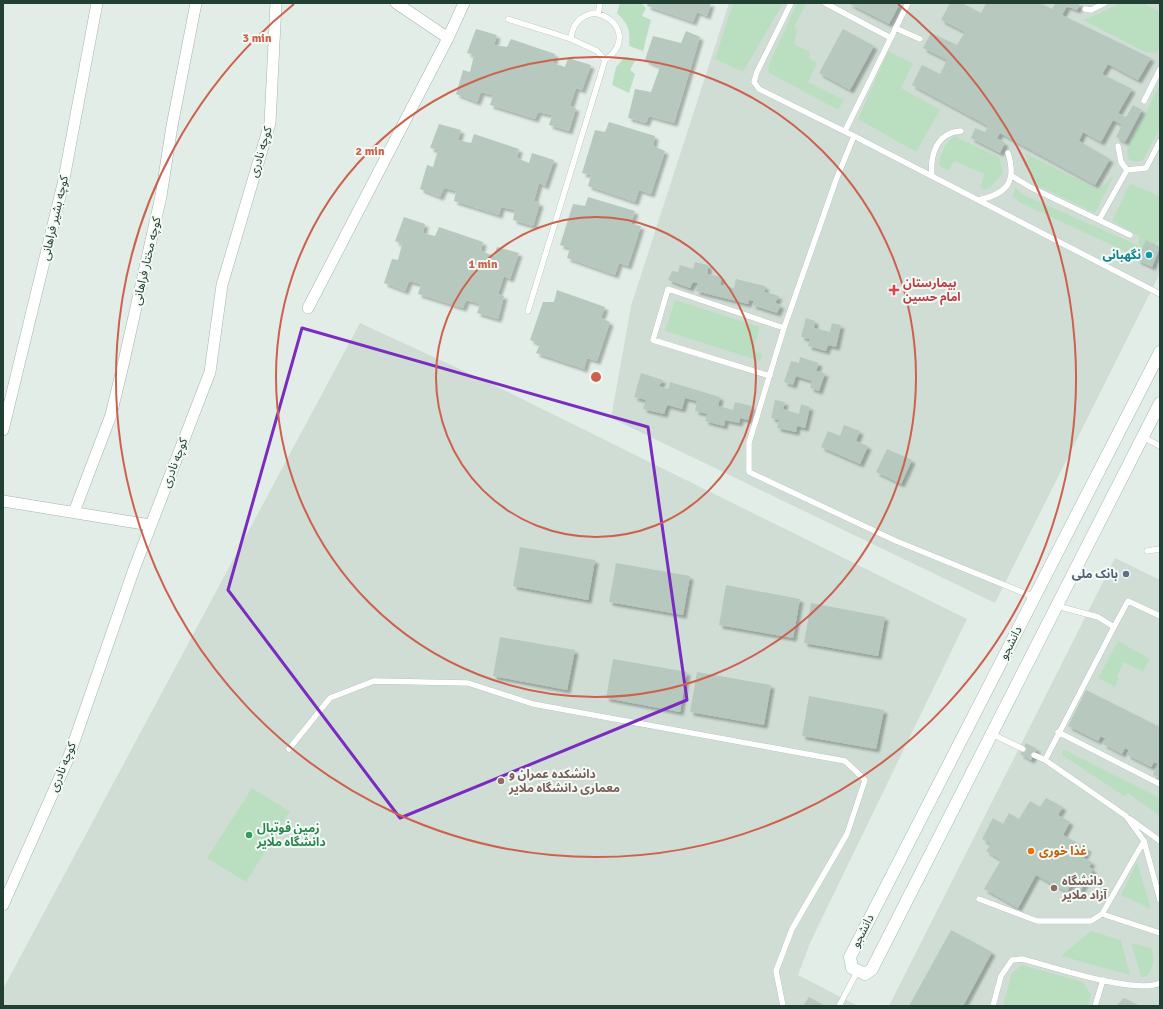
<svg xmlns="http://www.w3.org/2000/svg" width="1163" height="1009" font-family="Signika,'Noto Sans Arabic',sans-serif">
<defs>
<filter id="shadow"><feDropShadow dx="3.5" dy="3.5" stdDeviation="1" flood-color="#0004"/></filter>
</defs>
<rect width="100%" height="100%" fill="#e2ede7"/>
<path fill="#d0ddd5" d="M729 3H1160V273L995 603 611 418 631 306Z
M360 323 490 383 967 619 810 943 798 975 858 1006H3V989Z
M1115 558 1160 580V1006H889Z"/>
<path fill="#badfc0" d="M620 3H641L646 8 642 16 651 20 643 51 629 46C630 29 629 25 617 13Z
M733 3H783L743 72 715 59Z
M797 3 806 4 794 27 797 30 794 44 810 52 809 58 817 63 808 82 844 100 838 110 768 72 769 64Z
M1120 3H1143L1160 12V46L1156 53 1145 52 1083 20 1099 14Z
M888 51 913 63 901 88 940 110 916 152 858 119Z
M625 57 636 59 630 70 635 74 629 93 612 85 616 67Z
M1160 84V128L1143 160 1135 162 1129 160 1127 150Z
M954 136 999 157 1003 173 990 188 984 190 980 187 985 174 954 161 949 170 942 168 939 164C941 152 945 144 954 136Z
M1025 153 1099 190 1114 175 1095 213 1034 184Z
M1130 184 1160 196V239L1151 249 1139 247 1133 255 1019 202 1013 196 1015 187 1022 194 1139 246V236L1112 221Z
M675 300 760 327 753 350 762 354 760 361 665 331Z
M1118 641 1150 659 1143 672 1124 662 1117 676 1119 678 1115 687 1098 678Z
M1063 749 1160 798V816L1128 793 1124 796 1062 755Z
M252 788 290 812 246 882 207 858Z
M1137 862 1151 909 1121 895Z
M1091 931 1121 940 1130 975 1061 956Z
M1131 943 1151 948C1155 958 1154 971 1145 977H1141Z
M1022 965 1083 982 1091 995 1088 1006H1003L1012 973Z"/>
<path fill="#b7c8bf" filter="url(#shadow)" d="M648 3H711L707 16 697 12 693 22 647 6Z
M848 3H900L889 24Z
M950 3H962L981 13 986 3H1040L1052 9 1055 3H1080L1077 10 1067 6 1062 15 1151 58 1138 80 1108 64 1102 74 1132 89 1118 113 1126 117 1133 105 1142 110 1125 142 1116 137 1122 125 1113 120 1101 142 1083 132 1079 141 1110 159 1095 185 1000 133 997 138 1005 143 1000 153 971 138 975 128 985 132 988 126 912 85 922 65 940 74 947 60 923 48 931 33 957 45 965 32 941 20Z
M476 29 497 35 494 45 507 47 511 39 555 54 553 63 565 67 568 58 591 65 582 90 576 88 570 106 576 108 569 131 549 125 552 115 538 112 535 119 490 105 493 95 481 92 477 102 456 94 463 70 470 72 474 55 467 53Z
M843 29 874 46 850 90 819 73Z
M686 31 700 37 674 123 649 116 646 123 628 118 635 89 651 92 660 67 645 60 653 36 681 43Z
M609 122 655 136 653 146 665 151 651 194 639 190 635 202 588 186 591 175 582 173 595 130 605 132Z
M439 124 461 130 458 140 471 143 474 134 519 149 517 158 529 163 532 153 554 160 545 186 539 183 534 201 540 203 533 226 513 220 515 210 501 207 499 215 454 201 456 191 444 188 440 197 420 189 427 165 433 167 438 150 430 148Z
M588 197 635 211 631 224 641 226 628 266 619 263 615 275 567 258 570 248 560 245 573 204 585 206Z
M404 217 425 224 423 233 435 236 439 227 483 242 481 251 494 256 497 247 519 253 510 279 504 276 498 294 504 296 498 319 477 313 480 304 466 300 463 308 418 294 421 284 409 281 405 291 384 283 392 259 398 260 402 244 395 241Z
M1146 240 1160 247 1152 267 1137 260Z
M695 262 708 265V274L721 277V285L734 288 736 279 765 286V292L779 296 775 303 781 305 777 313 752 305 754 301 749 300 748 304 696 291 698 283 693 282 690 288 668 280 672 271 678 272 680 265 693 269Z
M557 290 605 307 601 318 610 322 597 361 587 358 584 369 536 353 540 344 530 340 543 302H554Z
M806 318 815 321 814 328 830 332 832 323 841 325 836 347 828 345 826 351 808 346 810 339 801 337Z
M800 357 819 363 816 371 825 373 819 391 810 388 812 381 796 376 793 385 784 382 791 361 799 363Z
M641 373 663 380 659 386 668 389 670 382 720 397 718 406 733 410 735 402 752 406 748 420 740 418 739 423 725 420 724 426 705 421 707 414 695 411 697 401 685 398 682 409 667 405 664 414 643 409 646 400 634 397Z
M775 400 785 402 783 409 799 414 801 404 810 407 805 428 797 426 796 432 777 428 779 420 771 418Z
M844 425 860 431 856 441 868 446 860 464 821 447 828 431 840 436Z
M887 449 912 460 901 484 876 472Z
M520 547 595 560 588 600 513 586Z
M616 563 690 576 683 615 609 602Z
M726 585 800 599 793 638 719 625Z
M811 603 885 617 878 656 804 643Z
M500 637 575 650 567 690 493 676Z
M613 659 687 672 680 712 606 698Z
M697 672 771 685 764 725 690 712Z
M1086 690 1160 727V778L1153 775 1158 764 1154 762 1151 767 1127 755 1129 750 1125 748 1122 754 1103 744 1106 739 1101 736 1098 741 1068 726Z
M809 696 884 710 876 749 802 736Z
M1026 743 1037 749 1031 760 1020 754Z
M1046 798 1063 807 1058 815 1070 822 1063 835 1088 849 1083 858 1092 862 1089 867 1093 869 1081 890 1071 884 1067 892 1036 875 1018 908 984 889 1001 860 986 851 991 844 982 839 993 818 1003 824 1009 813 1019 819 1030 801 1040 807Z
M951 930 992 952 963 1006H909Z
M809 997 825 1006H803Z
M1124 998 1140 1006H1116Z"/>
<g fill="none" stroke-linecap="round" stroke-linejoin="round">
<g stroke="#a4b5ad" stroke-width="6">
<path id="service" d="M791 3 757 72 754 82 759 89 854 136 1160 294
M825 3 891 38
M1085 9 1091 10 1105 3
M594 13C621 18 629 44 605 60L597 51 571 39C572 24 580 16 594 13Z
M598 14 600 3
M508 19 571 39
M895 28 920 39
M1144 101 1160 69
M845 131 908 3
M854 136 836 180 784 328 749 443V472L896 541 1034 597
M1118 146 1121 162 1127 170 1146 168 1160 141
M932 176C930 155 936 133 961 131
M1012 176 1030 187 1130 235
M978 200C1007 194 1017 182 1008 153
M1099 220 1127 170
M528 311 605 60
M770 376 653 340 668 289 784 328
M1143 437 1160 446
M1147 551 1160 549
M1114 627 1128 601 1160 616
M1058 732 1160 784
M992 734 1023 749
M289 749 330 698 374 681 468 683 533 704 845 761 865 780 847 834 792 929 776 971 783 1006
M1034 755 1045 760 1126 816 1144 841 1160 900
M1045 760 1114 627 1098 617 1057 606
M1130 819 1160 841
M979 899 1037 921H1091L1102 914 1144 841
M1102 914 1160 933
M839 1006 857 972
M993 1006 1001 976 1012 960 1022 959C1050 966 1136 995 1160 983
M1095 1006 1103 980"/>
</g>
<g stroke="#a4b5ad" stroke-width="12">
<path id="minor" d="M396 3 448 38
M308 308 448 38 464 3
M3 430 63 184 97 3
M3 501 150 525
M74 512 111 415 124 361 161 196 172 126 196 3
M3 905 68 759 134 569 210 372 222 285 270 123 276 3"/>
</g>
<g stroke="#a2bcb0" stroke-width="13">
<path id="secondary" d="M1160 352 850 957 852 968 865 974 872 969 1160 403"/>
</g>
<use href="#service" stroke="#fff" stroke-width="5.5"/>
<use href="#minor" stroke="#fff" stroke-width="11"/>
<use href="#secondary" stroke="#fff" stroke-width="12"/>
</g>
<path fill="none" stroke="#7b2cbf" stroke-width="3" stroke-linejoin="round" d="M302 328 648 427 687 700 400 818 228 590Z"/>
<g fill="none" stroke="#cd614d" stroke-width="2">
<circle cx="596" cy="377" r="160"/>
<circle cx="596" cy="377" r="320"/>
<path d="M898 4A480 480 0 1 1 294 4"/>
</g>
<circle fill="#0f9aa8" stroke="#f3f9f5" stroke-width="1.5" cx="1149" cy="255" r="4"/>
<path fill="#e0444e" stroke="#f3f9f5" stroke-width="1.5" d="M892 284h4v4h4v4h-4v4h-4v-4h-4v-4h4z"/>
<circle fill="#5c6f8a" stroke="#f3f9f5" stroke-width="1.5" cx="1126" cy="574" r="4"/>
<g fill="#8d6e63" stroke="#f3f9f5" stroke-width="1.5">
<circle cx="501" cy="781" r="4"/>
<circle cx="1054" cy="888" r="4"/>
</g>
<circle fill="#2e9e5b" stroke="#f3f9f5" stroke-width="1.5" cx="249" cy="835" r="4"/>
<circle fill="#e8710a" stroke="#f3f9f5" stroke-width="1.5" cx="1031" cy="851" r="4"/>
<g text-anchor="middle" dominant-baseline="central" stroke-width="4" stroke-linejoin="round" paint-order="stroke">
<g font-size="12" fill="#213f33" stroke="#f3f9f5">
<text transform="translate(261 152) rotate(-73)">کوچه نادری</text>
<text transform="translate(55 218) rotate(-77)">کوچه بشیر فراهانی</text>
<text transform="translate(147 261) rotate(-77)">کوچه مختار فراهانی</text>
<text transform="translate(175 463) rotate(-69)">کوچه نادری</text>
<text transform="translate(1011 643) rotate(-63)">دانشجو</text>
<text transform="translate(63 767) rotate(-68)">کوچه نادری</text>
<text transform="translate(863 931) rotate(-63)">دانشجو</text>
</g>
<g font-size="12" font-weight="bold" fill="#0d838f" stroke="#f3f9f5" text-anchor="end">
<text x="1141" y="255">نگهبانی</text>
</g>
<g font-size="12" font-weight="bold" fill="#be3a42" stroke="#f3f9f5" text-anchor="start">
<text x="903" y="283">بیمارستان<tspan x="903" dy="14">امام حسین</tspan></text>
</g>
<g font-size="12" font-weight="bold" fill="#4e5e75" stroke="#f3f9f5" text-anchor="end">
<text x="1118" y="574">بانک ملی</text>
</g>
<g font-size="12" font-weight="bold" fill="#785e54" stroke="#f3f9f5" text-anchor="start">
<text x="509" y="774">دانشکده عمران و<tspan x="509" dy="14">معماری دانشگاه ملایر</tspan></text>
<text x="1062" y="881">دانشگاه<tspan x="1062" dy="14">آزاد ملایر</tspan></text>
</g>
<g font-size="12" font-weight="bold" fill="#27864d" stroke="#f3f9f5" text-anchor="start">
<text x="257" y="828">زمین فوتبال<tspan x="257" dy="14">دانشگاه ملایر</tspan></text>
</g>
<g font-size="12" font-weight="bold" fill="#c56008" stroke="#f3f9f5" text-anchor="start">
<text x="1039" y="851">غذا خوری</text>
</g>
</g>
<circle cx="596" cy="377" r="6" fill="#cd614d" stroke="#f3f9f5" stroke-width="2"/>
<g font-size="12" text-anchor="middle" font-weight="bold" fill="#cd614d" stroke="#f3f9f5" stroke-width="4" stroke-linejoin="round" paint-order="stroke">
<text x="257" y="42">3 min</text>
<text x="370" y="155">2 min</text>
<text x="483" y="268">1 min</text>
</g>
<rect width="1163" height="1009" fill="none" stroke="#213f33" stroke-width="8"/>
</svg>
